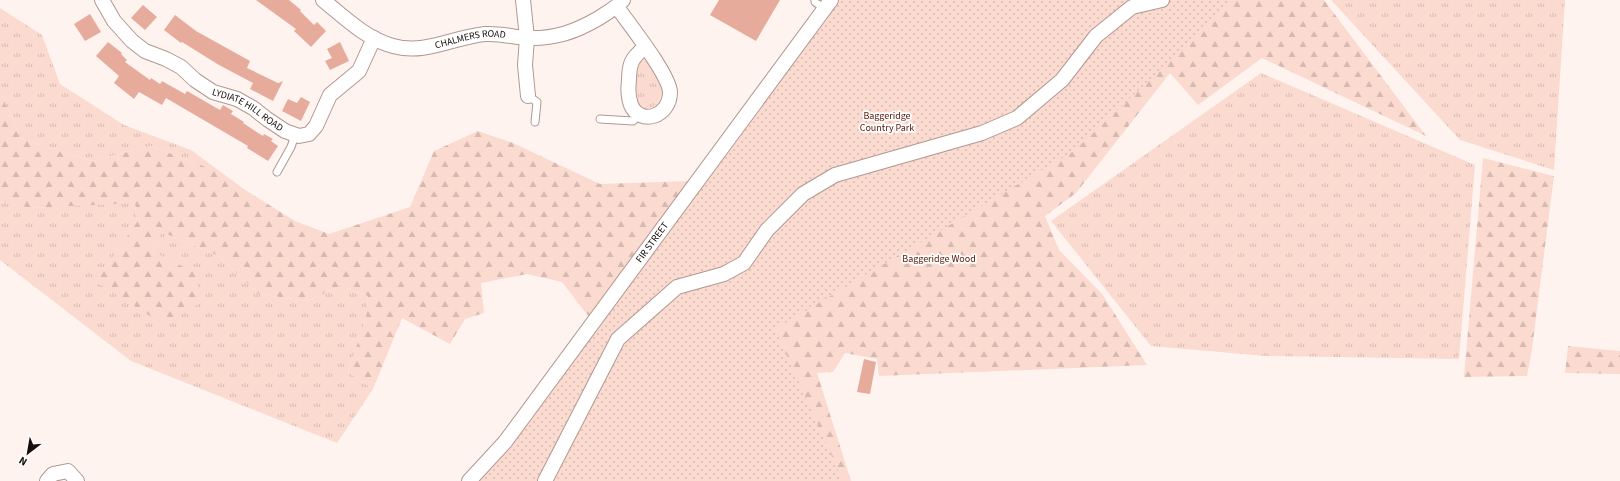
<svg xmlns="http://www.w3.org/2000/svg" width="1620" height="481" font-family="'Source Sans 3',sans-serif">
<defs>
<pattern id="grass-tufts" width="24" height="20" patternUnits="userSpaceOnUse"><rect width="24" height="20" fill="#fbdad0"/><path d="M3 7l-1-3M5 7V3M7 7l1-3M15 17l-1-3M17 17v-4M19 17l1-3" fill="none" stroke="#d6bab1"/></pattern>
<pattern id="forest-firs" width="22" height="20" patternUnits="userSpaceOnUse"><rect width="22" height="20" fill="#fbdad0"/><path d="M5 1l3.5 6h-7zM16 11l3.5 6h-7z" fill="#d6bab1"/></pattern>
<pattern id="park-dots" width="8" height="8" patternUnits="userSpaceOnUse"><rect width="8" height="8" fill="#fbdad0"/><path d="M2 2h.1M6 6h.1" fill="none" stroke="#d6bab1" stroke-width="1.8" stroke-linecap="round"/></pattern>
</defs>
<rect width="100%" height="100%" fill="#fff3f0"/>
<path fill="url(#grass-tufts)" d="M1331 0H1565L1554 170 1460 140Z
M0 8 42 35 60 84 124 125 191 150 252 195 211 169 151 146 92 161 21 139 0 91Z
M640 59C648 60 651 63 656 71 677 106 637 121 634 96 633 85 635 72 636 62Z
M1261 73 1475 165 1459 359 1266 356 1151 346 1051 221Z
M0 201 30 208 135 202 137 222 96 282 193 272 151 251 162 232 219 256 259 294 307 301 341 286 368 296 366 318 348 372 373 389 337 443 131 361 0 260Z"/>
<path fill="url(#forest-firs)" d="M1032 0H1324L1426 136 1262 58 1198 105 1170 73 1076 193 1045 216 1059 250 1103 295 1147 365 879 376 877 359 845 353 833 372 817 373 851 481H578Z
M0 91 21 139 92 161 151 146 211 169 295 221 329 234 410 207 434 151 478 131 513 143 600 184 688 181 597 313 589 317 562 282 527 274 481 283 484 313 465 319 450 344 402 318 373 389 348 372 366 318 368 296 341 286 307 301 259 294 219 256 162 232 151 251 194 272 202 302 163 324 96 282 137 222 135 203 30 208 0 201Z
M1483 158 1554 176 1532 349 1527 376 1464 377Z
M1568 346 1620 351V374L1565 373Z"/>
<path fill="url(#park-dots)" d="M824 0H1234L1074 151 775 329 843 481H476Z"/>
<path fill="#e6ab9b" d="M256 0H289L301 10 300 11 314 25 317 22 326 31 311 47 294 31 296 29Z
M719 0H780L756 41 710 15Z
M143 5 157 17 145 30 131 18Z
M90 14 101 32 85 41 74 24Z
M175 15 196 31 250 61 247 68 278 83 276 84 283 81 273 101 250 89 253 83 219 65 182 42 181 43 164 30Z
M108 42 122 53 121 54 127 60 125 62 150 80 151 78 160 84 162 81 185 94 187 91 220 110 223 105 233 111 231 114 244 122 243 123 263 136 264 134 273 139 271 141 278 146 268 161 247 148 248 146 166 98 162 105 139 92 134 99 114 83 119 76 96 56Z
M340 42 349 61 330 70 325 61 332 58 327 49Z
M301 97 310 102 301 121 282 111 288 99 297 103Z
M864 359 876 362 870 394 857 392Z"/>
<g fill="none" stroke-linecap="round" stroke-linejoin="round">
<g stroke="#b19891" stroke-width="9">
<path id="lane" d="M815 0V2L825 9
M528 96 537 102 535 122
M600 119 633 121 640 114
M277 172 291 147 295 135"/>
</g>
<g stroke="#b19891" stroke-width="16">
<g id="street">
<path id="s1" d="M102 0 114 21 132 41 145 51 166 59 181 67 195 80 213 92 237 99 253 108 267 119 285 131 299 136 309 134 316 126 330 95 359 71 374 38"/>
<path id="s2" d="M323 0C344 17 366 39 393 46 425 55 454 37 485 34 500 33 513 37 527 38 555 39 575 32 599 18 608 12 616 8 623 0"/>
<path d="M523 0 527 38 525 65 528 96"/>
<path d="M617 7C629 24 669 74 670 92 670 117 640 126 631 105 628 97 628 88 629 80 629 63 632 58 645 47"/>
<path d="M47 481 53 474 68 471 77 481"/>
<path id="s3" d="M469 481 505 442 831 0"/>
<path d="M545 481 618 339 677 287 724 274 744 263 767 230 803 194 835 175 982 133 1017 118 1062 80 1096 36 1132 7 1162 0"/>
</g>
</g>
<use href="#lane" stroke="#fff" stroke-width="7"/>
<use href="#street" stroke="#fff" stroke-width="14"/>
</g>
<g text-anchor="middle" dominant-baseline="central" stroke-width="3.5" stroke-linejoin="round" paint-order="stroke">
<g font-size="10" fill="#170e0c" stroke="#fff">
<text stroke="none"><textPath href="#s2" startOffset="163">CHALMERS ROAD</textPath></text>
<text stroke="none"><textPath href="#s1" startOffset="187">LYDIATE HILL ROAD</textPath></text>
<text stroke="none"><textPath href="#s3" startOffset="301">FIR STREET</textPath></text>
</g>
<g font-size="10" fill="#591503" stroke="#fff">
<text x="887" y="116">Baggeridge<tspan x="887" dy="12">Country Park</tspan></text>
<text x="939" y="259">Baggeridge Wood</text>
</g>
</g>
<g transform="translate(28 453) rotate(211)" stroke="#ffffff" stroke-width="3" paint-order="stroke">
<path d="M0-3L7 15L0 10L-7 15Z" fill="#170e0c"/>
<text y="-6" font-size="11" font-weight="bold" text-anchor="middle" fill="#170e0c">N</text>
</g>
</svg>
